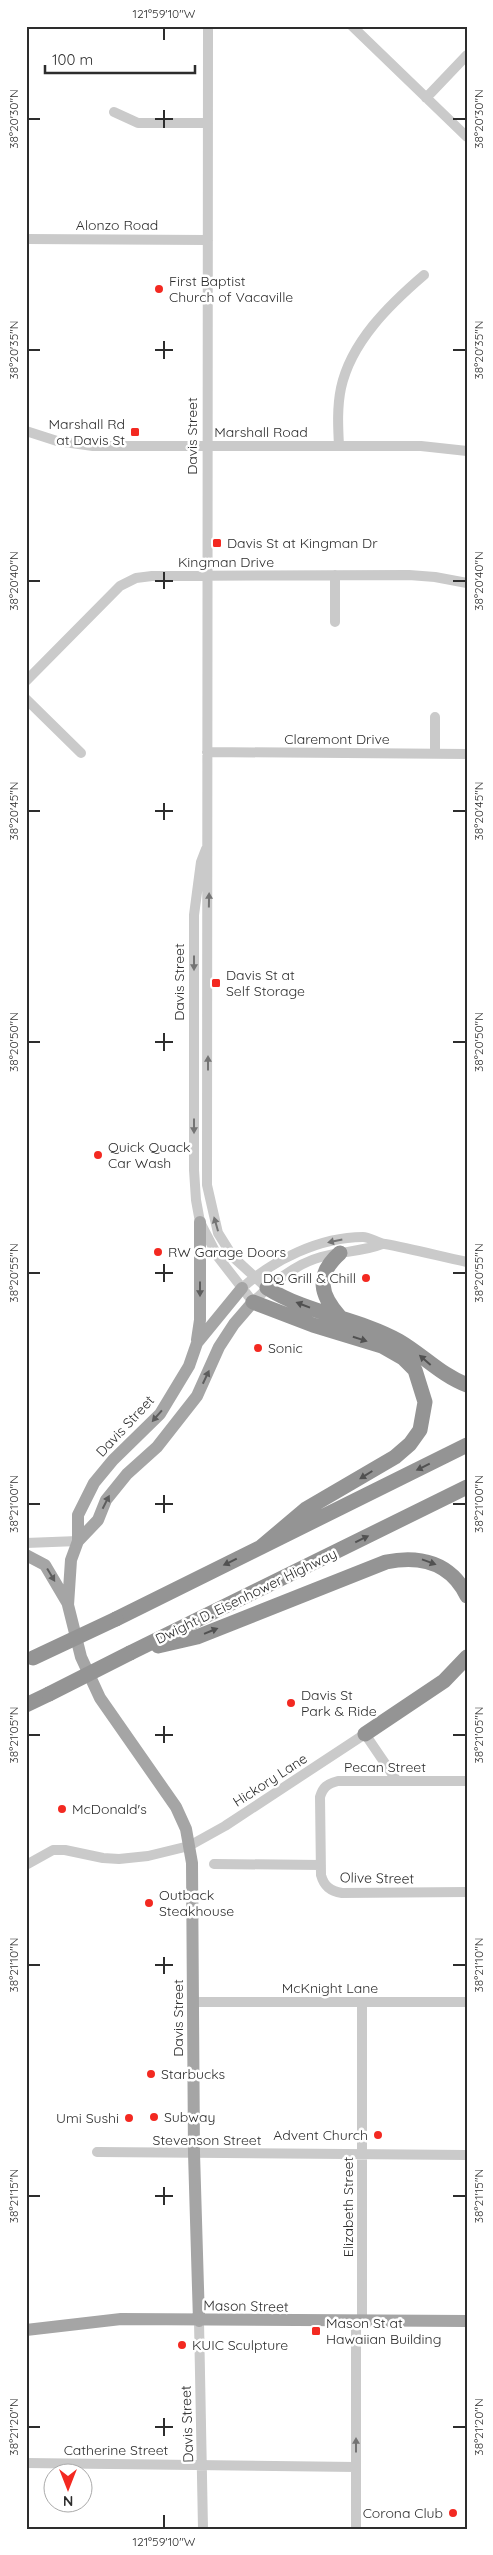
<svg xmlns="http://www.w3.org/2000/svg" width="493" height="2555" font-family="Quicksand,sans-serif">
<rect width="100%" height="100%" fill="#fff"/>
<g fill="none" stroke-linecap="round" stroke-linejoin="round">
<path stroke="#cacaca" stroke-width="10" d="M208 26 207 1185 218 1233 233 1257 267 1288
M352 26 467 137
M426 98 467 55
M114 112 138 123H208
M26 239 208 240
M26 431 57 441 93 446H421L467 451
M339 446C338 427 337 407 341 388 351 342 389 305 424 275
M335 622V575
M26 681 120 586 136 578 152 576 409 575 435 577 467 583
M26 699 81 753
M435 717V754
M207 752 467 754
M206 849 201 862 194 915V1170L196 1200 200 1222 218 1257 253 1302C272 1283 295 1264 321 1257 342 1251 362 1252 382 1244
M242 1288C273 1260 320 1237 363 1237 370 1237 377 1243 385 1244 412 1249 439 1256 467 1262
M26 1543 78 1541
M467 1781H338C327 1784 323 1787 320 1797L321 1875C324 1886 330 1891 342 1893L467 1892
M214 1864 321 1865
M26 1865 53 1850H65L103 1858 119 1859 148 1856 189 1846 225 1826 365 1734 397 1781
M193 2002H467
M97 2152 467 2155
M199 2321 203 2529
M356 2321V2529
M362 2321V2002
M26 2463 356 2467"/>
<path stroke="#a5a5a5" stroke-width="12" d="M197 1340 200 1320V1222
M78 1541 98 1520 106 1500 127 1474 157 1447 197 1396 219 1347 234 1324 253 1302
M26 1555 45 1565 68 1604
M199 2321 194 2153 192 1863 186 1829 176 1807 100 1698 81 1657 68 1605 71 1560 78 1541V1515L94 1483 113 1460 160 1414 189 1366 197 1343 242 1288
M26 2330 121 2319 467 2321"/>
<path stroke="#949494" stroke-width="15" d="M267 1288C308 1314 358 1318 399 1341 423 1355 441 1375 467 1385
M253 1302 313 1325 382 1346 403 1358 415 1370 425 1402 420 1430 410 1444 395 1457 306 1509 261 1547
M340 1317C320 1295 315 1275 340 1253
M116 1619 467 1445
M158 1646 197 1637 386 1562C420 1555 451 1563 467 1596
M130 1653 467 1487
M26 1705 49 1694
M365 1734 444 1681 467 1657"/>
<path stroke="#949494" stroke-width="15" d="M33 1658 116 1619
M49 1694 130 1653"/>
</g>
<defs><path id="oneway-solid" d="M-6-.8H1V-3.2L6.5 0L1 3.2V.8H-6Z" transform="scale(1.25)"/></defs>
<g fill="#747474">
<use href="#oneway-solid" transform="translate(209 900) rotate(-89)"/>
<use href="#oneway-solid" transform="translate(194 963) rotate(90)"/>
<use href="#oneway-solid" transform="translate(208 1063) rotate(-90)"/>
<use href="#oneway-solid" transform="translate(194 1126) rotate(90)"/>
<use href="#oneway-solid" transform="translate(216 1224) rotate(-106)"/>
<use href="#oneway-solid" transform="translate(335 1241) rotate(168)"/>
<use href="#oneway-solid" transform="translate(356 2445) rotate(-90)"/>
</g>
<g fill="#5d5d5d">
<use href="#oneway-solid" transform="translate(200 1289) rotate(90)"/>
<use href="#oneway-solid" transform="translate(206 1377) rotate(-65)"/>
<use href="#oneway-solid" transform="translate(157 1416) rotate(131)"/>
<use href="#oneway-solid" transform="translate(106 1502) rotate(-63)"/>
<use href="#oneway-solid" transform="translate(51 1575) rotate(59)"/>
</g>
<g fill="#515151">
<use href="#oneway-solid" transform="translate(303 1305) rotate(-159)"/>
<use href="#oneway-solid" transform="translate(360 1339) rotate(18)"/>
<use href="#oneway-solid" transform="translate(425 1360) rotate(-139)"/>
<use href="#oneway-solid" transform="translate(423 1467) rotate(154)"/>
<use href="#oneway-solid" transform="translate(366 1475) rotate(148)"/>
<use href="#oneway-solid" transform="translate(362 1539) rotate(-26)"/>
<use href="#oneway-solid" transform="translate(230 1562) rotate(154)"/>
<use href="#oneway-solid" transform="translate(429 1562) rotate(20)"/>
<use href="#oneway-solid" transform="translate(211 1631) rotate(-22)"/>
</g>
<path fill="none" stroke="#2d2d2d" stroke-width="2" d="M164 28V40M164 110V128M28 119H40M155 119H173M453 119H466M164 341V359M28 350H40M155 350H173M453 350H466M164 572V589M28 581H40M155 581H173M453 581H466M164 803V820M28 811H40M155 811H173M453 811H466M164 1033V1051M28 1042H40M155 1042H173M453 1042H466M164 1264V1282M28 1273H40M155 1273H173M453 1273H466M164 1495V1513M28 1504H40M155 1504H173M453 1504H466M164 1726V1743M28 1735H40M155 1735H173M453 1735H466M164 1957V1974M28 1965H40M155 1965H173M453 1965H466M164 2187V2205M28 2196H40M155 2196H173M453 2196H466M164 2418V2436M28 2427H40M155 2427H173M453 2427H466M164 2515V2528"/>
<g fill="#f32921" stroke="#fff" stroke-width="2">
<circle cx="159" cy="289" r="5"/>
<rect x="130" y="427" width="10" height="10" rx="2.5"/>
<rect x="212" y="538" width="10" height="10" rx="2.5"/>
<rect x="211" y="978" width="10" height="10" rx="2.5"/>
<circle cx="98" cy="1155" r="5"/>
<circle cx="158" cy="1252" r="5"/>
<circle cx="366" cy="1278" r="5"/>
<circle cx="258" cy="1348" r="5"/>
<circle cx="291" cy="1703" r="5"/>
<circle cx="62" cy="1809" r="5"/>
<circle cx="149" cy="1903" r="5"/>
<circle cx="151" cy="2074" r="5"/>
<circle cx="154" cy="2117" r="5"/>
<circle cx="129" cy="2118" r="5"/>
<circle cx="378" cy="2135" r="5"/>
<rect x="311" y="2326" width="10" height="10" rx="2.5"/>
<circle cx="182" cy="2345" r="5"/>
<circle cx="453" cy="2513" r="5"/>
</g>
<g text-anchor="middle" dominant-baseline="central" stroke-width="5" stroke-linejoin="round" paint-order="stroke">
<g font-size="14" fill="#2d2d2d" stroke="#fff">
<text x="117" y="225">Alonzo Road</text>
<text x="261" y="432">Marshall Road</text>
<text transform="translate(192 436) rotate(-90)">Davis Street</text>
<text x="226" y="562">Kingman Drive</text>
<text x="337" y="739">Claremont Drive</text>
<text transform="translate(179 982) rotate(-90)">Davis Street</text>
<text transform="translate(125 1426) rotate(-47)">Davis Street</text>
<text transform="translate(246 1596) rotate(-26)">Dwight D. Eisenhower Highway</text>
<text x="385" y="1767">Pecan Street</text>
<text transform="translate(270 1780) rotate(-33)">Hickory Lane</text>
<text transform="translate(377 1878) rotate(1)">Olive Street</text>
<text x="330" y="1988">McKnight Lane</text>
<text transform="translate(178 2018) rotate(-90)">Davis Street</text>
<text x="207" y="2140">Stevenson Street</text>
<text transform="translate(348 2207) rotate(-90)">Elizabeth Street</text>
<text transform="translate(246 2306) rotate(1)">Mason Street</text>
<text transform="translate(187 2424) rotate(-92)">Davis Street</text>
<text x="116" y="2450">Catherine Street</text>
</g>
<g font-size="14" fill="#2d2d2d" stroke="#fff" text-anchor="start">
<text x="169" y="281">First Baptist<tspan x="169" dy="16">Church of Vacaville</tspan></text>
<text x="125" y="424" text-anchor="end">Marshall Rd<tspan x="125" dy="16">at Davis St</tspan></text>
<text x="227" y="543">Davis St at Kingman Dr</text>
<text x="226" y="975">Davis St at<tspan x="226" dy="16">Self Storage</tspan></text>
<text x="108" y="1147">Quick Quack<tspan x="108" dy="16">Car Wash</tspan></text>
<text x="168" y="1252">RW Garage Doors</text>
<text x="356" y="1278" text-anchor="end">DQ Grill &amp; Chill</text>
<text x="268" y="1348">Sonic</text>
<text x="301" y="1695">Davis St<tspan x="301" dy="16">Park &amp; Ride</tspan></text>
<text x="72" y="1809">McDonald's</text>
<text x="159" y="1895">Outback<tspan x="159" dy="16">Steakhouse</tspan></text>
<text x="161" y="2074">Starbucks</text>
<text x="164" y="2117">Subway</text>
<text x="119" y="2118" text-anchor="end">Umi Sushi</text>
<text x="368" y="2135" text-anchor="end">Advent Church</text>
<text x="326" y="2323">Mason St at<tspan x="326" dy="16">Hawaiian Building</tspan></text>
<text x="192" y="2345">KUIC Sculpture</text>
<text x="443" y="2513" text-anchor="end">Corona Club</text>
</g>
</g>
<rect width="493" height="2555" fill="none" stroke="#ffffff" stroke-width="55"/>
<g transform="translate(68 2488) rotate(180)"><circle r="24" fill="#ffffff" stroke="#ababab"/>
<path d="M0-4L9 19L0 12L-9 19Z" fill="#f32921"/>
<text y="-8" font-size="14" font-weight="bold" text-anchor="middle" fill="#2d2d2d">N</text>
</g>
<path d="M45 65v8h150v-8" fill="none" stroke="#2d2d2d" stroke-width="2.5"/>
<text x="52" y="65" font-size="15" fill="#2d2d2d" stroke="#ffffff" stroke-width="4" paint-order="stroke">100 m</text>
<rect x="28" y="28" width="438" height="2500" fill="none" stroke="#2d2d2d" stroke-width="2"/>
<g font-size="12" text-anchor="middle" fill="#2d2d2d">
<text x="164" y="18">121°59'10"W</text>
<text transform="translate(479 119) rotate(-90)" y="4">38°20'30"N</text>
<text transform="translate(14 119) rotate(-90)" y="4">38°20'30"N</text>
<text transform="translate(14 350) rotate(-90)" y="4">38°20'35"N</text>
<text transform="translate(479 350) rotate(-90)" y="4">38°20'35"N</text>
<text transform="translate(14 581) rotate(-90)" y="4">38°20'40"N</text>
<text transform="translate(479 581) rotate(-90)" y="4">38°20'40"N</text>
<text transform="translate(14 811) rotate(-90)" y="4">38°20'45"N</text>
<text transform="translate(479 811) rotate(-90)" y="4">38°20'45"N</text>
<text transform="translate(479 1042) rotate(-90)" y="4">38°20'50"N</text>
<text transform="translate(14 1042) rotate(-90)" y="4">38°20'50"N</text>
<text transform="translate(14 1273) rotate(-90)" y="4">38°20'55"N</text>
<text transform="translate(479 1273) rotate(-90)" y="4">38°20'55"N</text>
<text transform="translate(479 1504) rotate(-90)" y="4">38°21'00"N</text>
<text transform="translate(14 1504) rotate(-90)" y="4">38°21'00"N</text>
<text transform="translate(479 1735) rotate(-90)" y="4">38°21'05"N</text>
<text transform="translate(14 1735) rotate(-90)" y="4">38°21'05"N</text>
<text transform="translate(479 1965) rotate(-90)" y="4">38°21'10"N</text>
<text transform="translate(14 1965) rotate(-90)" y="4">38°21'10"N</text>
<text transform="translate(14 2196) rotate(-90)" y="4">38°21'15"N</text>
<text transform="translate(479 2196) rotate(-90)" y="4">38°21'15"N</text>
<text transform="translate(479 2427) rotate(-90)" y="4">38°21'20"N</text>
<text transform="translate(14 2427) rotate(-90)" y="4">38°21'20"N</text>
<text x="164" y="2546">121°59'10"W</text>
</g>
</svg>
